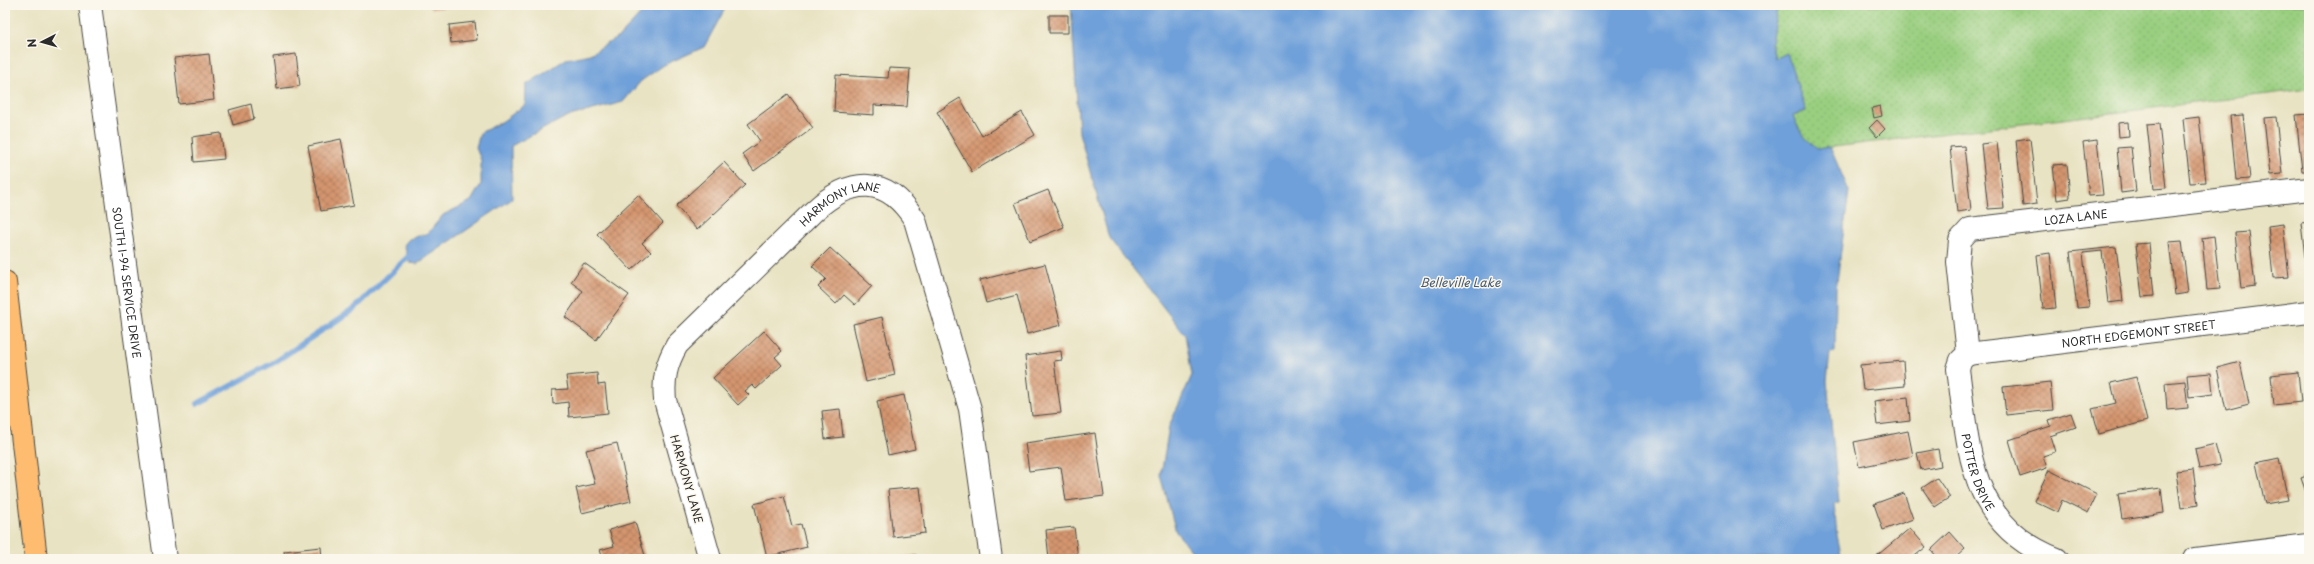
<svg xmlns="http://www.w3.org/2000/svg" width="2314" height="564" font-family="'Playpen Sans',sans-serif">
<defs>
<pattern id="park-dots" width="8" height="8" patternUnits="userSpaceOnUse"><rect width="8" height="8" fill="#9acf80"/><path d="M2 2h.1M6 6h.1" fill="none" stroke="#85b26f" stroke-width="1.8" stroke-linecap="round"/></pattern>
<pattern id="building-cross-hatch" width="8" height="8" patternUnits="userSpaceOnUse"><rect width="8" height="8" fill="#d4956e"/><path d="M0 0l8 8M0 8l8-8" fill="none" stroke="#ac7a5b"/></pattern>
</defs>
<rect width="100%" height="100%" fill="#fbf7ec"/>
<filter id="ink" filterUnits="userSpaceOnUse"><feTurbulence type="fractalNoise" baseFrequency=".025" numOctaves="2"/><feDisplacementMap in="SourceGraphic" scale="8" xChannelSelector="R" yChannelSelector="G"/><feConvolveMatrix kernelMatrix="1 2 1 2 8 2 1 2 1" color-interpolation-filters="sRGB"/></filter>
<filter id="wash" filterUnits="userSpaceOnUse"><feTurbulence type="fractalNoise" baseFrequency=".012" numOctaves="4" result="noise"/><feDisplacementMap in="SourceGraphic" scale="16" xChannelSelector="R" yChannelSelector="G"/><feGaussianBlur stdDeviation="0.9" result="paint"/><feColorMatrix in="noise" values="0 0 0 0 0 0 0 0 0 0 0 0 0 0 0 0 0 1.4 0 .05"/><feComposite in="paint" operator="in"/></filter>
<g filter="url(#wash)">
<rect width="100%" height="100%" fill="#e8e3c2"/>
<path fill="url(#park-dots)" stroke="#627d56" d="M1778 5H2309V89L1817 149C1805 138 1798 131 1793 115L1806 111 1787 54 1775 58C1768 40 1774 23 1778 5Z"/>
<path fill="#6fa0d9" stroke="#4d6682" d="M649 5H727L704 47 664 65 641 81 623 102 566 117 511 146 512 199 417 264 410 263 404 245 409 239 428 233 443 215 471 201 481 184V160L476 148 480 133 503 121 525 105 526 85 566 59 590 54 620 36Z
M1071 5H1778L1771 42 1775 58 1787 53 1806 111 1793 115C1798 131 1805 138 1817 149L1830 147 1849 191 1836 289 1835 352 1830 353 1827 381 1839 502 1834 503 1837 535 1842 559H1198L1176 532 1161 476 1169 426 1192 375 1185 335 1109 238 1079 133Z"/>
<g fill="none" stroke-linecap="round" stroke-linejoin="round">
<path stroke="#6fa0d9" stroke-width="5.5" d="M197 404 275 362 354 309 413 252"/>
</g>
<g id="blocks">
<path fill="url(#building-cross-hatch)" d="M431 5H458V6L432 9Z
M1049 15H1068V33H1049Z
M475 22 477 40 451 43 449 25Z
M209 54 214 100 179 104 174 58Z
M296 54 300 86 277 89 273 57Z
M889 68 910 69 907 107 874 105V115L834 112 836 75 888 78Z
M788 94 813 128 754 171 742 154 760 141 748 124Z
M960 98 982 136 1022 112 1035 135 972 172 937 112Z
M251 104 254 119 233 125 229 110Z
M1880 106 1882 116 1874 118 1872 108Z
M2309 114V171H2302L2296 115Z
M2243 115 2250 179 2236 180 2230 116Z
M2199 117 2206 182 2190 183 2183 119Z
M2276 117 2282 174 2270 175 2264 118Z
M1877 120 1885 129 1877 137 1869 128Z
M2128 122 2129 136 2119 137 2118 123Z
M2159 124 2166 188 2154 189 2147 125Z
M221 133 224 159 194 162 192 137Z
M2030 138 2037 204 2023 206 2016 140Z
M341 139 354 205 321 211 308 146Z
M2097 140 2103 195 2089 196 2083 142Z
M1997 142 2004 208 1988 209 1981 144Z
M1964 146 1971 210 1957 212 1950 147Z
M2131 147 2136 191 2121 193 2117 148Z
M724 162 745 185 697 230 676 206Z
M2067 164 2070 198 2057 200 2053 165Z
M1048 190 1064 227 1030 241 1015 203Z
M638 195 663 223 642 243 651 252 631 270 597 234Z
M2309 222V275H2307L2301 223Z
M2283 224 2289 277 2273 278 2268 226Z
M2249 232 2255 286 2241 288 2235 233Z
M2214 236 2220 289 2207 290 2202 238Z
M2182 241 2188 293 2175 295 2169 242Z
M2149 243 2154 296 2142 297 2136 244Z
M2116 247 2123 301 2108 303 2102 251 2083 253 2089 307 2077 308 2070 252Z
M830 248 872 286 855 305 844 295 836 304 818 287 826 279 812 266Z
M2050 253 2056 308 2043 309 2037 255Z
M584 263 629 295 596 340 565 317 583 291 571 282Z
M1045 264 1061 325 1027 334 1017 295 986 303 980 280Z
M882 317 895 375 866 382 853 324Z
M764 331 782 351 775 357 782 365 756 389 752 385 745 391 749 395 738 405 713 378Z
M1061 351 1062 360 1054 361 1061 413 1032 416 1025 356Z
M1903 361 1905 386 1863 390 1860 365Z
M2240 362 2249 404 2226 410 2217 368Z
M2298 372 2301 402 2274 405 2271 375Z
M597 373 598 385 605 384 608 413 569 417 568 402 553 404 552 390 568 389 566 376Z
M2211 373 2213 394 2189 397 2187 375Z
M2136 377 2147 421 2099 434 2092 409 2116 403 2111 383Z
M2185 381 2188 408 2167 410 2165 383Z
M2050 382 2053 410 2006 415 2003 387Z
M904 395 915 449 888 455 877 401Z
M1908 397 1910 421 1877 425 1874 401Z
M840 409 843 437 825 439 822 411Z
M2071 413 2076 427 2050 436 2055 452 2043 456 2047 468 2020 477 2009 440 2051 426 2049 420Z
M1908 431 1913 456 1859 467 1854 442Z
M1095 433 1104 496 1066 501 1061 467 1029 471 1025 443Z
M617 443 631 501 582 513 576 488 595 484 586 450Z
M2215 444 2220 465 2199 469 2195 449Z
M1938 449 1941 466 1921 470 1917 453Z
M2279 458 2288 500 2265 504 2256 463Z
M2193 469 2198 505 2181 508 2176 471Z
M2049 470 2097 494 2088 513 2062 500 2057 512 2034 501Z
M2309 475V501L2301 478Z
M1937 478 1950 497 1935 507 1922 488Z
M920 487 925 533 893 537 888 490Z
M2161 488 2164 513 2122 519 2118 494Z
M1904 493 1913 519 1883 530 1874 504Z
M784 496 792 526 801 524 807 547 767 557 754 504Z
M635 522 646 559H603L600 550 614 546 609 530Z
M1074 527 1078 559H1049L1046 530Z
M1910 528 1926 547 1911 559H1873Z
M1950 532 1965 549 1954 559H1939L1931 550Z
M321 547 322 559H285L284 551Z
M917 555V559H891V558Z"/>
</g>
</g>
<g filter="url(#ink)">
<use href="#blocks" fill-opacity="0" stroke="#474742" stroke-width="1"/>
<g fill="none" stroke-linecap="round" stroke-linejoin="round">
<g stroke="#474742" stroke-width="24">
<g id="minor">
<path id="s1" d="M90 5 165 559"/>
<path id="s2" d="M1968 354 1958 262 1960 240 1970 229 2309 189"/>
<path id="s3" d="M1968 354 2309 312"/>
<path id="s4" d="M1968 354 1961 360 1958 369C1969 449 1968 525 2057 559"/>
<path id="s5" d="M710 559 665 400C663 379 666 364 677 345L814 211C851 177 887 175 915 220L970 409 991 559"/>
<path d="M2195 559 2309 545"/>
</g>
</g>
<g stroke="#474742" stroke-width="24">
<path id="highway" d="M5 282 36 559"/>
</g>
<use href="#minor" stroke="#fff" stroke-width="22"/>
<use href="#highway" stroke="#fdbc6f" stroke-width="22"/>
</g>
</g>
<g text-anchor="middle" dominant-baseline="central" stroke-width="3" stroke-linejoin="round" paint-order="stroke">
<g font-size="11" fill="#2b2b2b" stroke="#fbf7ec">
<text stroke="none"><textPath href="#s5" startOffset="442">HARMONY LANE</textPath></text>
<text stroke="none"><textPath href="#s2" startOffset="236">LOZA LANE</textPath></text>
<text stroke="none"><textPath href="#s1" startOffset="280">SOUTH I-94 SERVICE DRIVE</textPath></text>
<text stroke="none"><textPath href="#s3" startOffset="172">NORTH EDGEMONT STREET</textPath></text>
<text stroke="none"><textPath href="#s4" startOffset="124">POTTER DRIVE</textPath></text>
<text transform="translate(687 479) rotate(74)">HARMONY LANE</text>
</g>
<g font-size="12" font-style="italic" fill="#465a71" stroke="#fbf7ec">
<text x="1460" y="282">Belleville Lake</text>
</g>
</g>
<rect width="2314" height="564" fill="none" stroke="#fbf7ec" stroke-width="20"/>
<g transform="translate(42 42) rotate(264)" stroke="#fbf7ec" stroke-width="3" paint-order="stroke">
<path d="M0-3L7 15L0 10L-7 15Z" fill="#2b2b2b"/>
<text y="-6" font-size="11" font-weight="bold" text-anchor="middle" fill="#2b2b2b">N</text>
</g>
</svg>
